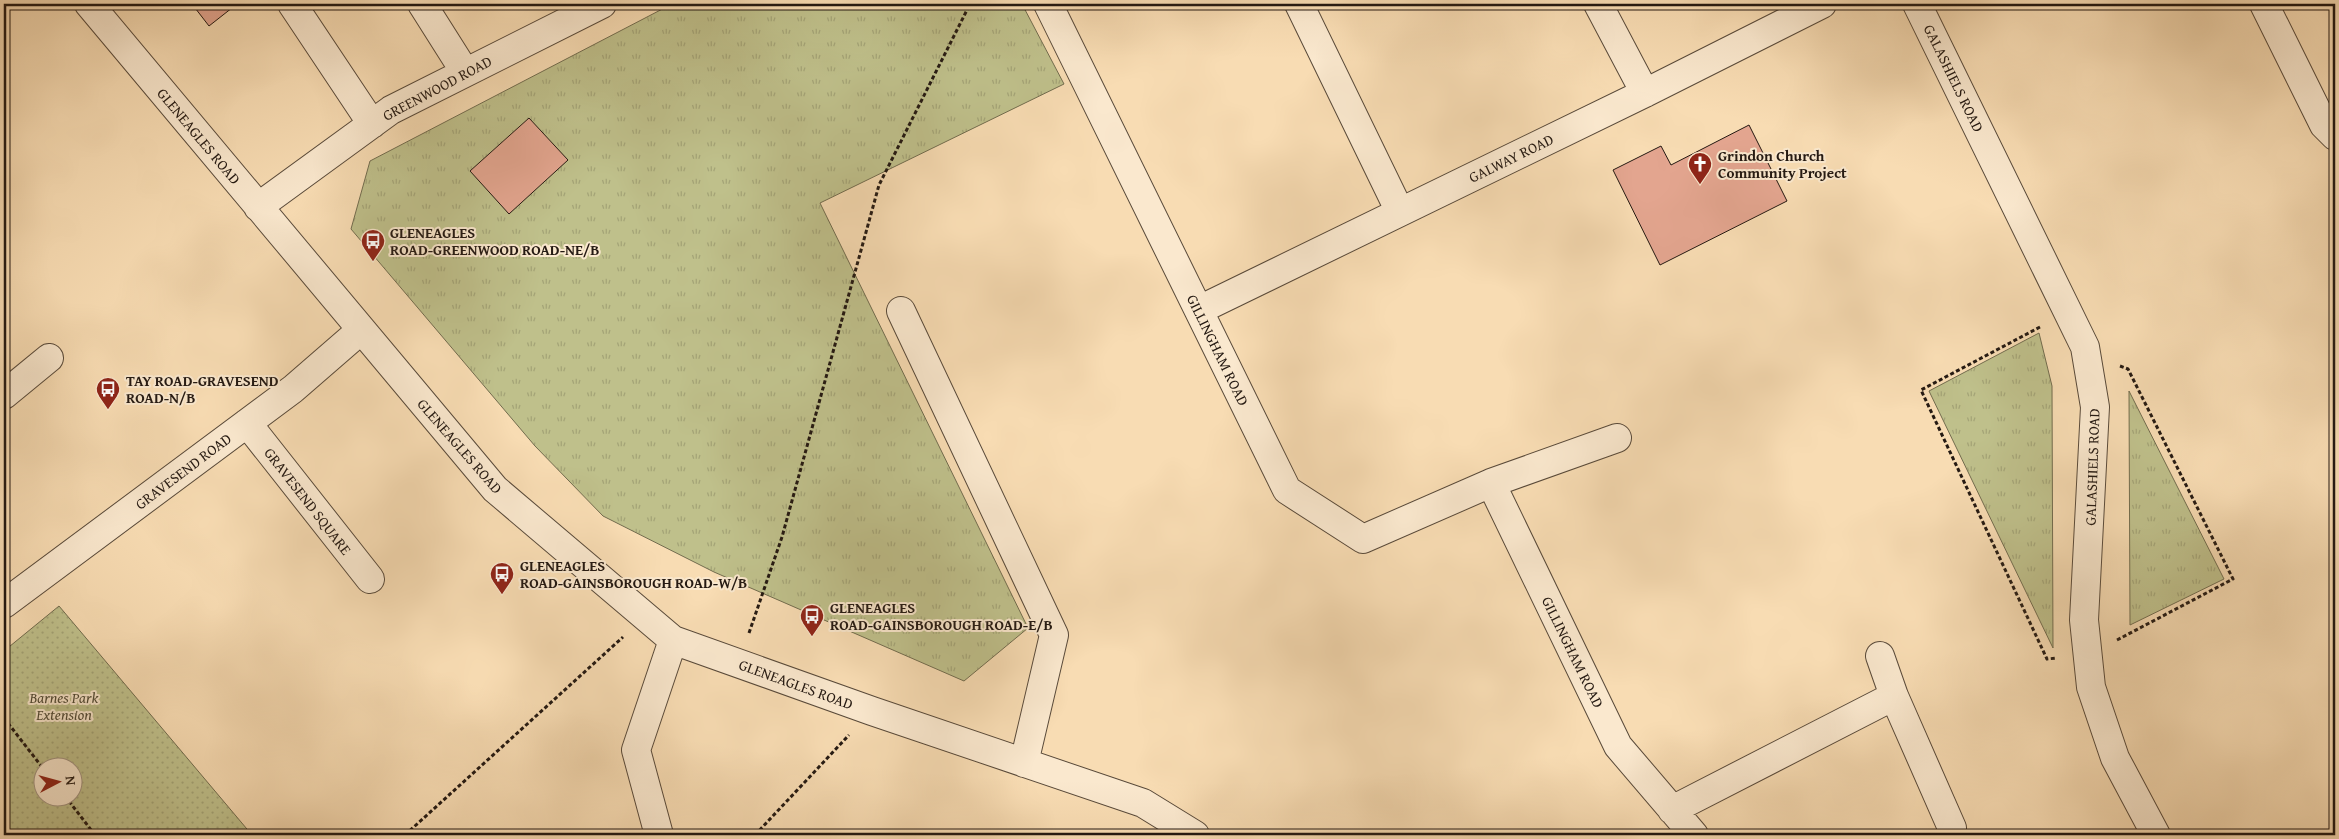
<svg xmlns="http://www.w3.org/2000/svg" width="2339" height="839" font-family="'Gentium Book Plus',serif">
<defs>
<pattern id="grass-tufts" width="24" height="20" patternUnits="userSpaceOnUse" patternTransform="scale(1.25)"><rect width="24" height="20" fill="#bfc08b"/><path d="M3 7l-1-3M5 7V3M7 7l1-3M15 17l-1-3M17 17v-4M19 17l1-3" fill="none" stroke="#a4a477"/></pattern>
<pattern id="park-dots" width="8" height="8" patternUnits="userSpaceOnUse" patternTransform="scale(1.25)"><rect width="8" height="8" fill="#bfc08b"/><path d="M2 2h.1M6 6h.1" fill="none" stroke="#a4a477" stroke-width="1.8" stroke-linecap="round"/></pattern>
</defs>
<rect width="100%" height="100%" fill="#f8dcb3"/>
<filter id="stains"><feTurbulence type="fractalNoise" baseFrequency=".004" numOctaves="4"/><feColorMatrix values="0 0 0 0 .2 0 0 0 0 .09 0 0 0 0 .02 0 0 0 .5 -.17"/></filter>
<radialGradient id="worn" r=".72"><stop offset=".6" stop-color="#630" stop-opacity="0"/><stop offset="1" stop-color="#630" stop-opacity=".3"/></radialGradient>
<path fill="url(#grass-tufts)" stroke="#726c4e" d="M672 4H1022L1064 84 820 203 1028 628 964 681 714 572 603 516 535 446 351 229 370 161Z
M2039 333 2052 386 2053 648 1929 391Z
M2129 391 2224 579 2130 625Z"/>
<path fill="url(#park-dots)" stroke="#726c4e" fill-rule="evenodd" d="M59 606 252 835H4V651ZM42 766H72V796H42Z"/>
<path fill="#e3a58f" stroke="#241912" d="M192 4H237L209 26Z
M529 118 568 160 509 214 470 171Z
M1749 125 1787 201 1660 265 1613 170 1661 146 1671 165Z"/>
<g fill="none" stroke-linecap="round" stroke-linejoin="round">
<g stroke="#594a3a" stroke-width="30">
<path id="minor" d="M89 4 495 489 673 640 872 711 1143 803 1195 835
M292 4 372 124
M422 4 465 72
M1048 4 1287 490 1363 539 1491 483 1618 746 1694 835
M1299 4 1400 212
M1598 4 1645 93
M1917 4 2085 347 2095 407 2084 620 2091 687 2115 758 2156 835
M2264 4 2324 125 2335 136
M258 207 391 110 602 4
M1199 310 1645 93 1822 4
M901 311 1054 635 1024 763
M4 395 49 358
M247 423 370 579
M1491 483 1617 438
M4 604 293 389 361 330
M1880 656 1894 696 1952 828
M1672 810 1894 696
M659 835 636 750 673 640"/>
</g>
<path stroke="#241912" stroke-width="3" stroke-dasharray="4 2.5" stroke-linecap="butt" d="M2040 327 1921 390 2047 659 2057 658
M749 633 782 537 879 185 970 4
M2117 640 2233 579 2128 369 2120 366
M4 718 42 767
M65 796 95 835
M405 835 623 637
M755 835 849 735"/>
<use href="#minor" stroke="#fae8ce" stroke-width="28"/>
</g>
<defs>
<g id="church-pin" transform="scale(1.25)"><path d="M0 17L-7.5 6A9.5 9.5 0 1 1 7.5 6Z" fill="#8f2418" stroke="#fae8ce"/><path d="M-1.2-6h2.4v3.5h3.3v2.4h-3.3V6h-2.4V-.1h-3.3v-2.4h3.3Z" fill="#fff"/></g>
<g id="bus-pin" transform="scale(1.25)"><path d="M0 17L-7.5 6A9.5 9.5 0 1 1 7.5 6Z" fill="#8f2418" stroke="#fae8ce"/><path d="M-5-6H5V4H4V6H2V4H-2V6H-4V4H-5ZM-3.5-4V0h7V-4ZM-3.5 1.2v1.5H-2V1.2ZM2 1.2v1.5H3.5V1.2Z" fill="#fff"/></g>
</defs>
<g fill-rule="evenodd">
<use href="#church-pin" x="1700" y="164"/>
<use href="#bus-pin" x="373" y="241"/>
<use href="#bus-pin" x="108" y="389"/>
<use href="#bus-pin" x="502" y="574"/>
<use href="#bus-pin" x="812" y="616"/>
</g>
<g text-anchor="middle" dominant-baseline="central" stroke-width="4" stroke-linejoin="round" paint-order="stroke">
<g font-size="15" fill="#241912" stroke="#fae8ce">
<text transform="translate(1954 78) rotate(64)">GALASHIELS ROAD</text>
<text transform="translate(437 88) rotate(-28)">GREENWOOD ROAD</text>
<text transform="translate(199 136) rotate(50)">GLENEAGLES ROAD</text>
<text transform="translate(1511 158) rotate(-26)">GALWAY ROAD</text>
<text transform="translate(1218 350) rotate(64)">GILLINGHAM ROAD</text>
<text transform="translate(460 446) rotate(49)">GLENEAGLES ROAD</text>
<text transform="translate(2092 467) rotate(-88)">GALASHIELS ROAD</text>
<text transform="translate(183 471) rotate(-37)">GRAVESEND ROAD</text>
<text transform="translate(308 501) rotate(52)">GRAVESEND SQUARE</text>
<text transform="translate(1573 652) rotate(64)">GILLINGHAM ROAD</text>
<text transform="translate(796 684) rotate(20)">GLENEAGLES ROAD</text>
</g>
<g font-size="15" font-weight="bold" fill="#241912" stroke="#fae8ce" text-anchor="start">
<text x="1718" y="155">Grindon Church<tspan x="1718" dy="17">Community Project</tspan></text>
<text x="390" y="232">GLENEAGLES<tspan x="390" dy="17">ROAD-GREENWOOD ROAD-NE/B</tspan></text>
<text x="126" y="380">TAY ROAD-GRAVESEND<tspan x="126" dy="17">ROAD-N/B</tspan></text>
<text x="520" y="565">GLENEAGLES<tspan x="520" dy="17">ROAD-GAINSBOROUGH ROAD-W/B</tspan></text>
<text x="830" y="607">GLENEAGLES<tspan x="830" dy="17">ROAD-GAINSBOROUGH ROAD-E/B</tspan></text>
</g>
<g font-size="15" font-style="italic" fill="#524b36" stroke="#fae8ce">
<text x="64" y="697">Barnes Park<tspan x="64" dy="17">Extension</tspan></text>
</g>
</g>
<rect width="2339" height="839" fill="none" stroke="#f8dcb3" stroke-width="20"/>
<rect x="5" y="5" width="2329" height="829" fill="none" stroke="#241912" stroke-width="2.5"/>
<rect x="10" y="10" width="2319" height="819" fill="none" stroke="#241912"/>
<g transform="translate(58 782) rotate(84)"><circle r="24" fill="#fae8ce" stroke="#a49583"/>
<path d="M0-4L9 19L0 12L-9 19Z" fill="#8f2418"/>
<text y="-8" font-size="14" font-weight="bold" text-anchor="middle" fill="#241912">N</text>
</g>
<rect width="100%" height="100%" filter="url(#stains)"/>
<rect width="100%" height="100%" fill="url(#worn)"/>
</svg>
